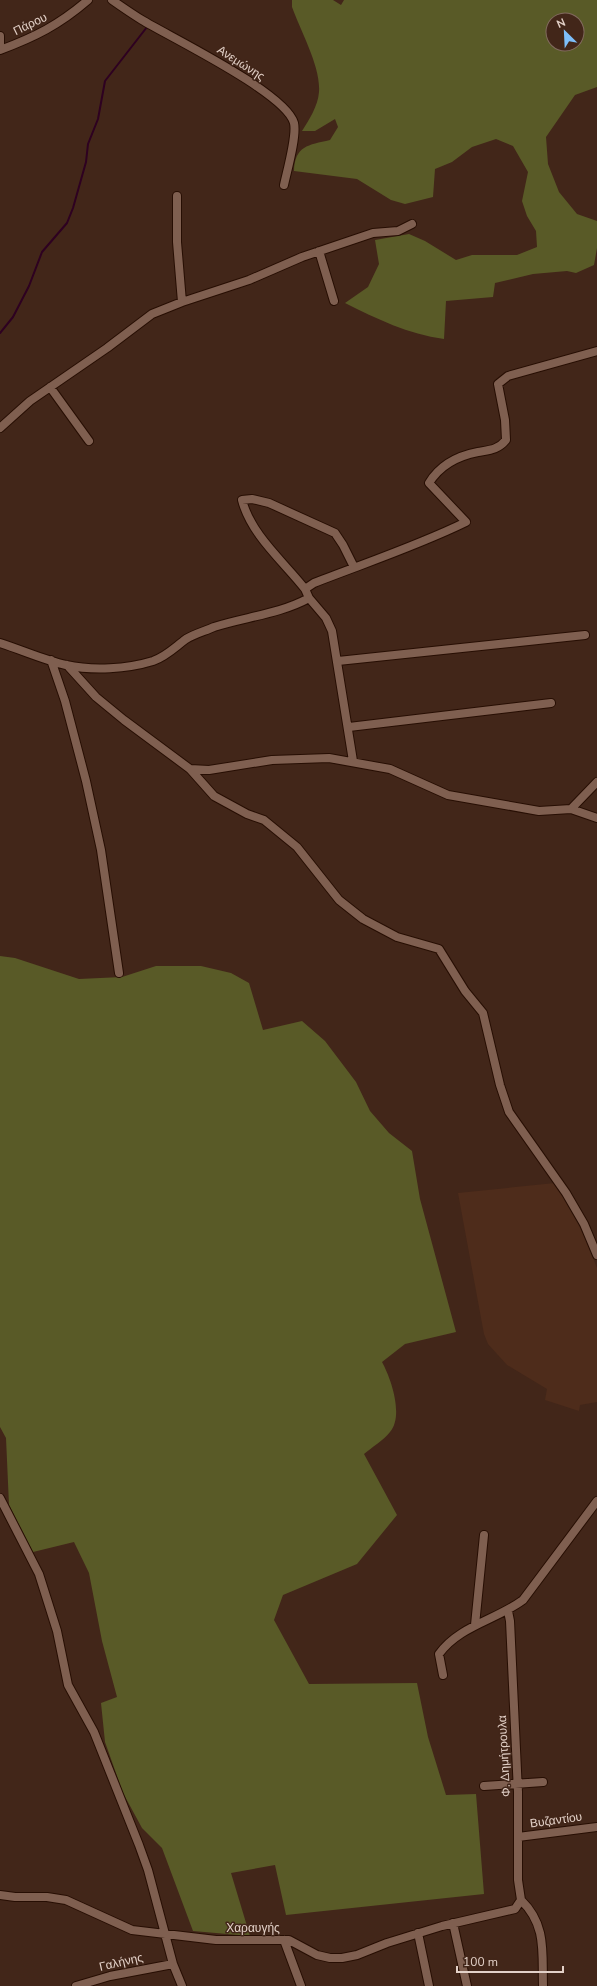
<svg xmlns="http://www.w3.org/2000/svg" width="597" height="1986" font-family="'Nunito Sans',sans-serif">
<rect width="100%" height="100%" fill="#422619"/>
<path fill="#4e2c1b" d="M555 1183 583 1233 597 1268V1402L580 1405 579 1411 545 1400 547 1389 507 1365 488 1344 484 1334 458 1193Z"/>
<path fill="#595a27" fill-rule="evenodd" d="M292 0H333L341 5 344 0H597V87L575 95 546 137 548 164 559 192 577 214 597 221V248L594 265 576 273 567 271 533 274 495 283 493 297 446 301 444 339C408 334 377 319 345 303L368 287 379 264 375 240 409 234 425 241 456 260 472 255H517L537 247 536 231 527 216 522 201 528 172 513 146 496 139 472 147 452 162 435 169 433 197 405 204 391 200 357 179 294 171C295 146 308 145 330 140L338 127 335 119 315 131H302C309 120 318 106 319 92 321 67 301 32 292 7ZM553 20H577V44H553Z
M0 956 15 958 79 979 122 977 156 966H201L231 973 249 983 263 1030 302 1021 325 1041 356 1082 370 1111 389 1133 412 1151 420 1199 456 1332 405 1344 382 1362C391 1378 404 1416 390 1432 383 1441 372 1447 364 1454L397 1515 357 1564 283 1595 274 1620 309 1684 417 1683 428 1737 446 1795 476 1794 484 1894 286 1915 275 1865 231 1873 250 1936 193 1931 162 1848 142 1828 123 1793 105 1742 101 1703 117 1697 102 1641 89 1573 74 1542 33 1552 9 1505 6 1438 0 1427Z"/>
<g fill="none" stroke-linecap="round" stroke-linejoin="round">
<path stroke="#2e0121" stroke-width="2" d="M0 333 13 317 29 286 42 252 67 223 73 208 86 162 88 144 98 119 105 81 147 27"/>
<g stroke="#270e03" stroke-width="10">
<path id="minor" d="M112 0C122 7 132 14 142 20 172 38 286 93 294 123 297 136 287 171 284 185
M0 36V50
M0 50C35 37 59 25 88 0
M177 196V242L182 302
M319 251 334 301
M50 387 89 441
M0 428 30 401 107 348 152 314 182 302 249 280 302 257 373 233 398 231 412 224
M305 589C284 562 251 535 242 500L252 499 269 503 335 533 343 545 354 567
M309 598 326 618 332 631 353 761
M0 643C22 650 44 660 66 665 93 671 127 669 153 661 167 656 175 647 186 639 194 634 205 631 214 627 245 617 280 614 309 598L305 589 314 583C365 563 417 546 466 522L429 483C440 465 457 456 478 452 489 450 498 450 506 440L505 420 498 384 508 376 597 351
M51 660 65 701 86 781 101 850 119 973
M338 661 585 635
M67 665 96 697 124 720 190 769 209 770 272 760 329 758 390 769 448 795 539 811 571 809 597 782
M349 727 551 703
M190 769 214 796 247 814 264 820 297 847 339 900 363 919 397 937 439 949 465 991 483 1013 500 1085 509 1112 566 1193 584 1224 597 1255
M571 809 597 818
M0 1498 39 1574 57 1631 68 1685 94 1732 139 1845 148 1870 173 1964 182 1986
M508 1611 510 1621 518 1792V1880L521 1900
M475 1625 484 1535
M443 1675 439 1654C459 1626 496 1620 523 1600L597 1501
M484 1786 543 1782
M518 1837 597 1827
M0 1895 15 1897H47L66 1900 132 1930 216 1940H289L317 1955 330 1958H342L357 1955 387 1943 442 1926 515 1909 521 1900
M521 1900C547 1925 542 1953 543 1986
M453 1923 467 1986
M418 1933 429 1986
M284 1940 301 1986
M76 1986 110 1976 173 1964"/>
</g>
<use href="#minor" stroke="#7f5f50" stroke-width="8"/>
</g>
<g text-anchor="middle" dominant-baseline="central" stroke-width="3" stroke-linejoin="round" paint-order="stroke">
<g font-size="12" fill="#e3d1c8" stroke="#422619">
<text transform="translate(30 24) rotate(-26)">Πάρου</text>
<text transform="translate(241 63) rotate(33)">Ανεμώνης</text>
<text transform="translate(504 1756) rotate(-93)">Φ. Δημήτρουλα</text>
<text transform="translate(556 1820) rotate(-8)">Βυζαντίου</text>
<text x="253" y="1928">Χαραυγής</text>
<text transform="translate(121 1962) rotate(-13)">Γαλήνης</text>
</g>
</g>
<g transform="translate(565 32) rotate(336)"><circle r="19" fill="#422619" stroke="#826a5f"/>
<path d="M0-3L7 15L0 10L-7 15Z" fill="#7dbef9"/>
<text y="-6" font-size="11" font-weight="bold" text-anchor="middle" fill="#e3d1c8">N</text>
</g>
<path d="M457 1966v6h106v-6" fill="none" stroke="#e3d1c8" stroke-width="2"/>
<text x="463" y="1966" font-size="12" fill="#e3d1c8" stroke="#422619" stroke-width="3" paint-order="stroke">100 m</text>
</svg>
